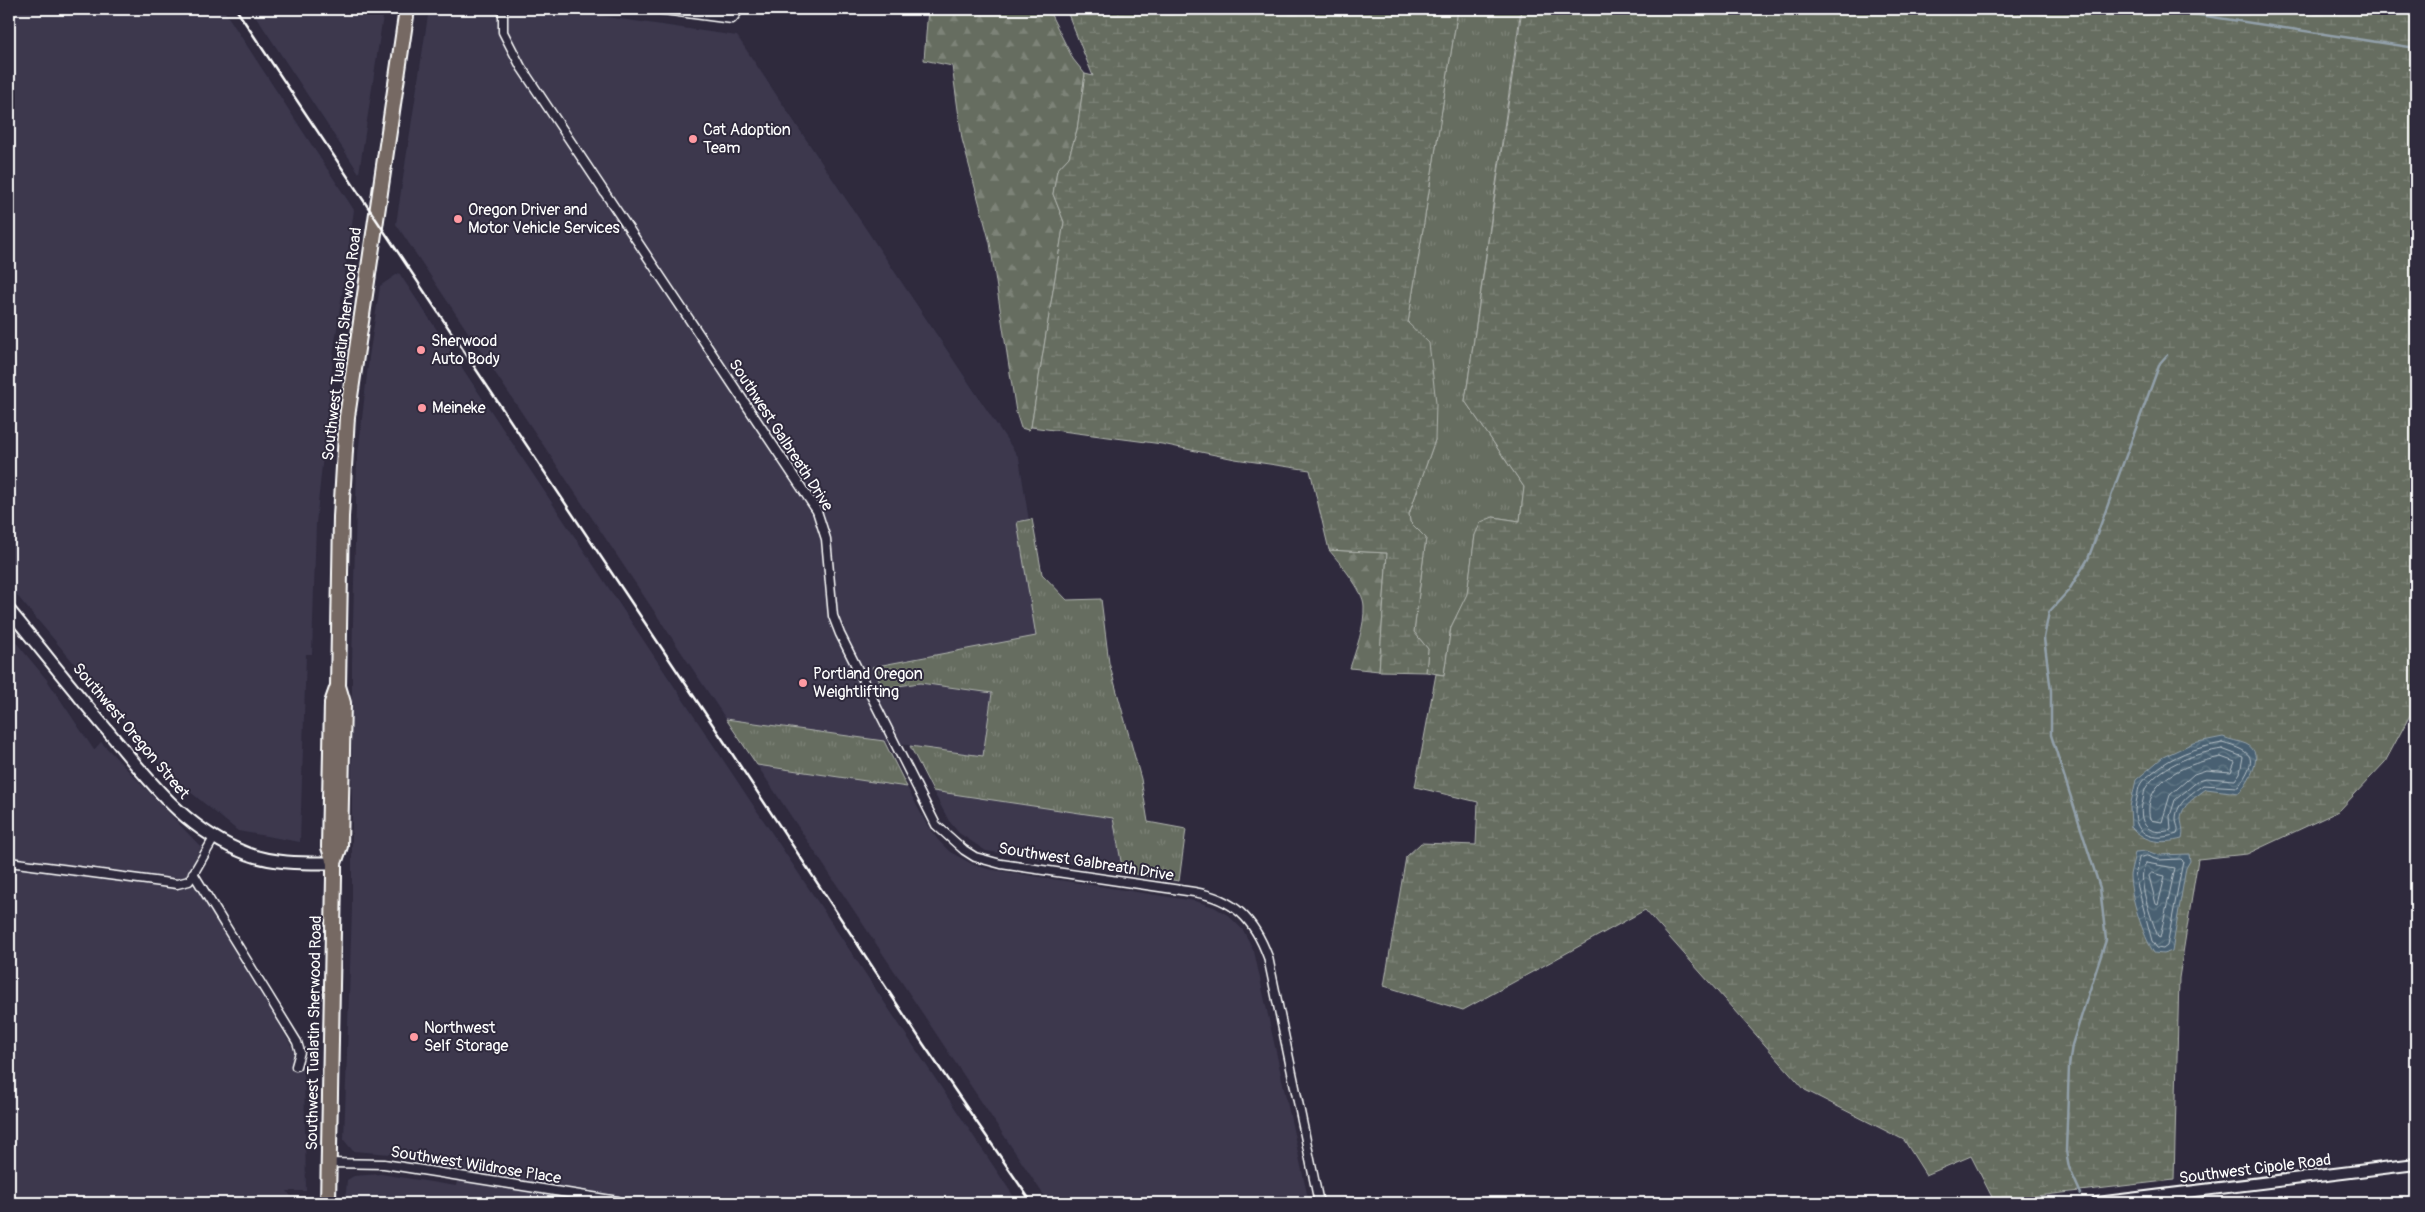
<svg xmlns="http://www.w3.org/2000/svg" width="2425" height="1212" font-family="Pangolin,sans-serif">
<defs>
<pattern id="grass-tufts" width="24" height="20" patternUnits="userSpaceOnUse" patternTransform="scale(1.25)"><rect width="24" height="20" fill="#666d60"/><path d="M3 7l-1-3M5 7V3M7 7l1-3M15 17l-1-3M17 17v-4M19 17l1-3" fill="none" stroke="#7d8378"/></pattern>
<pattern id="forest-firs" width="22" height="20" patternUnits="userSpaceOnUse" patternTransform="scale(1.25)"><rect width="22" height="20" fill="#666d60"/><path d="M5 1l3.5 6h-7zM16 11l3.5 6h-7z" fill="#7d8378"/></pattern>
<pattern id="wetland-marsh" width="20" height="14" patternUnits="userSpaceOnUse" patternTransform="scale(1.25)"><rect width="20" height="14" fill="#666d60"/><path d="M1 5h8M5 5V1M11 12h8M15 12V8" fill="none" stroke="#7d8378"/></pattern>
<pattern id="water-waves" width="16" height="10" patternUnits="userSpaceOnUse" patternTransform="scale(1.25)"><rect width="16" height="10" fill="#496172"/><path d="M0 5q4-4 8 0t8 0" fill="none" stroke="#647987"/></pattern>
</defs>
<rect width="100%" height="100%" fill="#2f2a3d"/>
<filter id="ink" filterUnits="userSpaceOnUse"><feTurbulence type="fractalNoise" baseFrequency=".02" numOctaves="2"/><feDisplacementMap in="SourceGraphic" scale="10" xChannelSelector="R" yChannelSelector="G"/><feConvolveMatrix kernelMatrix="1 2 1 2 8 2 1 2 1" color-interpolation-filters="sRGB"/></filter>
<g filter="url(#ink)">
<path fill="#3c384e" d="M9 9H223L354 210 334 349 316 523 312 654H306L300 842 238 831 183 786 180 789 9 586Z
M251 9H384L359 173Z
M429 9H552L737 36 1019 458 1068 768 726 719 396 224Z
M644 9H731L729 24Z
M399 273 1018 1203H345L347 1180 354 1176 381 1174 456 1186 460 1165 391 1154 353 1151 344 1140 352 910V663L357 463 369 357 380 286Z
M9 634 47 680 94 750 101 742 201 847 183 883 204 890 304 1069 306 1191H287L296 1203H9Z
M757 765 907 787 927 825 938 840 950 852 974 865 988 869 1195 901 1214 907 1229 916 1243 930 1254 951 1309 1203H1049Z
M933 791 1114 818 1123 872 986 851 959 833 949 821Z
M2294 1197V1203H2267L2263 1200Z"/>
<path fill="url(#grass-tufts)" stroke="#b2b6b0" d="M1458 9H1521L1465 401 1524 487 1520 521 1493 517 1475 535 1467 595 1451 627 1444 675 1426 672 1428 649 1414 632 1426 538 1410 522 1409 514 1435 440 1408 323Z
M1032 519 1042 574 1067 600 1101 599 1109 663 1141 779 1148 822 1186 829 1179 881 1123 872 1113 818 933 791 910 746 983 756 992 693 920 683 883 688 872 667 1036 636 1017 522Z
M726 719 884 741 907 787 757 765Z"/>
<path fill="url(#forest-firs)" stroke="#b2b6b0" d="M928 9H1048L1073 59 1085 74 1077 130 1069 157 1057 170 1053 194 1064 222 1031 427 1028 430 1021 428 1016 412 990 243 962 139 952 66 924 60Z
M1329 550 1387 553 1379 671 1350 668C1356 649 1365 626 1364 606 1364 591 1339 562 1329 550Z"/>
<path fill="url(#wetland-marsh)" stroke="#b2b6b0" d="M1066 9H1458L1408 323 1429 343 1436 403 1435 440 1409 514 1410 522 1426 538 1414 632 1428 649 1426 672 1379 671 1387 553 1329 550 1310 470 1235 459 1162 444 1031 427 1064 222 1053 194 1057 170 1069 157 1077 130 1085 74 1093 76Z
M1522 9H2416V704L2385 762 2339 811 2247 854 2198 859 2179 978 2174 1180 1994 1201 1971 1156 1926 1175 1904 1140 1805 1090 1645 910 1463 1010 1384 986 1406 857 1421 843 1476 845 1478 802 1415 787 1436 674 1444 675 1451 627 1467 594 1475 535 1481 522 1493 517 1520 521 1524 487 1465 401Z"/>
<path fill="url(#water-waves)" stroke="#92a0aa" d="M2223 737C2230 740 2239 741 2246 744 2267 754 2248 782 2239 793L2206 789C2196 797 2181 805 2181 819 2182 827 2184 831 2182 839 2161 844 2146 843 2131 827L2130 807 2136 780 2163 757 2193 743Z
M2147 851 2158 855 2189 854 2190 861 2186 868 2172 951 2163 954 2154 953C2143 936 2130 895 2130 875 2131 868 2134 860 2135 852Z"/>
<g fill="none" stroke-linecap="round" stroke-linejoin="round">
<path stroke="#b6c0c7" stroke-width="1" d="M2222 743C2255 752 2258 758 2238 787L2203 785C2192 793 2176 803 2176 819 2176 825 2180 828 2177 834 2146 844 2129 830 2137 798 2138 794 2138 787 2141 783 2143 779 2149 776 2152 773 2173 755 2195 748 2222 743Z
M2222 749 2243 757 2240 773 2235 780 2206 778 2199 780 2175 800 2170 816 2171 830C2147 837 2137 822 2143 800 2144 796 2144 789 2147 786 2163 764 2197 753 2222 749Z
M2221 757 2235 762 2231 772 2206 770 2194 774 2170 795 2162 822 2150 820C2141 779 2189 763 2221 757Z
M2147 856 2158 860 2181 859 2183 861 2167 946 2163 949 2157 948 2152 941 2135 876 2139 858Z
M2146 863 2175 868 2160 938 2158 937C2152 919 2135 878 2146 863Z
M2152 873 2165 876 2158 905 2156 904 2149 876Z"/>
<path stroke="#92a0aa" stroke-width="2.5" d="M2160 9 2416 48
M2081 1194 2069 1167 2066 1151 2069 1066 2072 1045 2106 940 2100 888 2051 735V691L2044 638 2049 612 2069 590 2088 559 2160 363 2167 355"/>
<g stroke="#fff" stroke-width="11">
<path id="minor" d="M503 9V32L521 67 817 511 826 539 833 616 840 634 936 825 964 850 975 857 1001 864 1194 892C1234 899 1254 919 1268 957L1319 1203
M656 9 732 19 740 9
M9 862 177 884 189 881 214 838
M193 873 297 1042 300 1052 296 1066
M329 1163 384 1164 618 1201"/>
</g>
<g stroke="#fff" stroke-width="14">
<path id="tertiary" d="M2097 1203 2416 1164"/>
</g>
<g stroke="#fff" stroke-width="15">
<path id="secondary" d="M9 610C42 650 74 691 107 730 150 781 183 829 248 854 275 864 305 863 334 863"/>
</g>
<g stroke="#fff" stroke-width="18">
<path id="trunk" d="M334 863 340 846 343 703 338 686 341 517 347 417 407 9
M328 1203 334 877V863L329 847 332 703 338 686"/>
</g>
<use href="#minor" stroke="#2f2a3d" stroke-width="8"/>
<use href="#tertiary" stroke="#2f2a3d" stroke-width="10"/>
<use href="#secondary" stroke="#2f2a3d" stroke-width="11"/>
<use href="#trunk" stroke="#766964" stroke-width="14"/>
<path stroke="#fff" stroke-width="2.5" d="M236 9 729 749 924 1045 1032 1203"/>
</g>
</g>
<g fill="#ff9aa2" stroke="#2f2a3d" stroke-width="2">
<circle cx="693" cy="139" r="5"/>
<circle cx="458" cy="219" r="5"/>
<circle cx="421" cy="350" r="5"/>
<circle cx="422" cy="408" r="5"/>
<circle cx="803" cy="683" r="5"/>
<circle cx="414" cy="1037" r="5"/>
</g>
<g text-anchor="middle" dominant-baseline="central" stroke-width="4" stroke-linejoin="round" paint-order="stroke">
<g font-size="16" fill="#fff" stroke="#2f2a3d" text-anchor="start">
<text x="703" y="130">Cat Adoption<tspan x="703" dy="18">Team</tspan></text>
<text x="468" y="210">Oregon Driver and<tspan x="468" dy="18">Motor Vehicle Services</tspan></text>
<text x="431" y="341">Sherwood<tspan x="431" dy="18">Auto Body</tspan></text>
<text x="432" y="408">Meineke</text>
<text x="813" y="674">Portland Oregon<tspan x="813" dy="18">Weightlifting</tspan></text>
<text x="424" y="1028">Northwest<tspan x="424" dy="18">Self Storage</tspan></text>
</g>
<g font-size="16" fill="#fff" stroke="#2f2a3d">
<text transform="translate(342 344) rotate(-83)">Southwest Tualatin Sherwood Road</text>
<text transform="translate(781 435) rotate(57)">Southwest Galbreath Drive</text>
<text transform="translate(131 731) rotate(50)">Southwest Oregon Street</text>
<text transform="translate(1086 862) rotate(9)">Southwest Galbreath Drive</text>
<text transform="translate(314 1033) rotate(-89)">Southwest Tualatin Sherwood Road</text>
<text transform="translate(476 1165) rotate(9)">Southwest Wildrose Place</text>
<text transform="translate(2255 1169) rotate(-7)">Southwest Cipole Road</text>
</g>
</g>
<rect width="2425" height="1212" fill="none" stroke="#2f2a3d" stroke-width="30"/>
<rect x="15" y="15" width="2395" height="1182" fill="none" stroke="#fff" stroke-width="2" filter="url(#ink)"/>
</svg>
